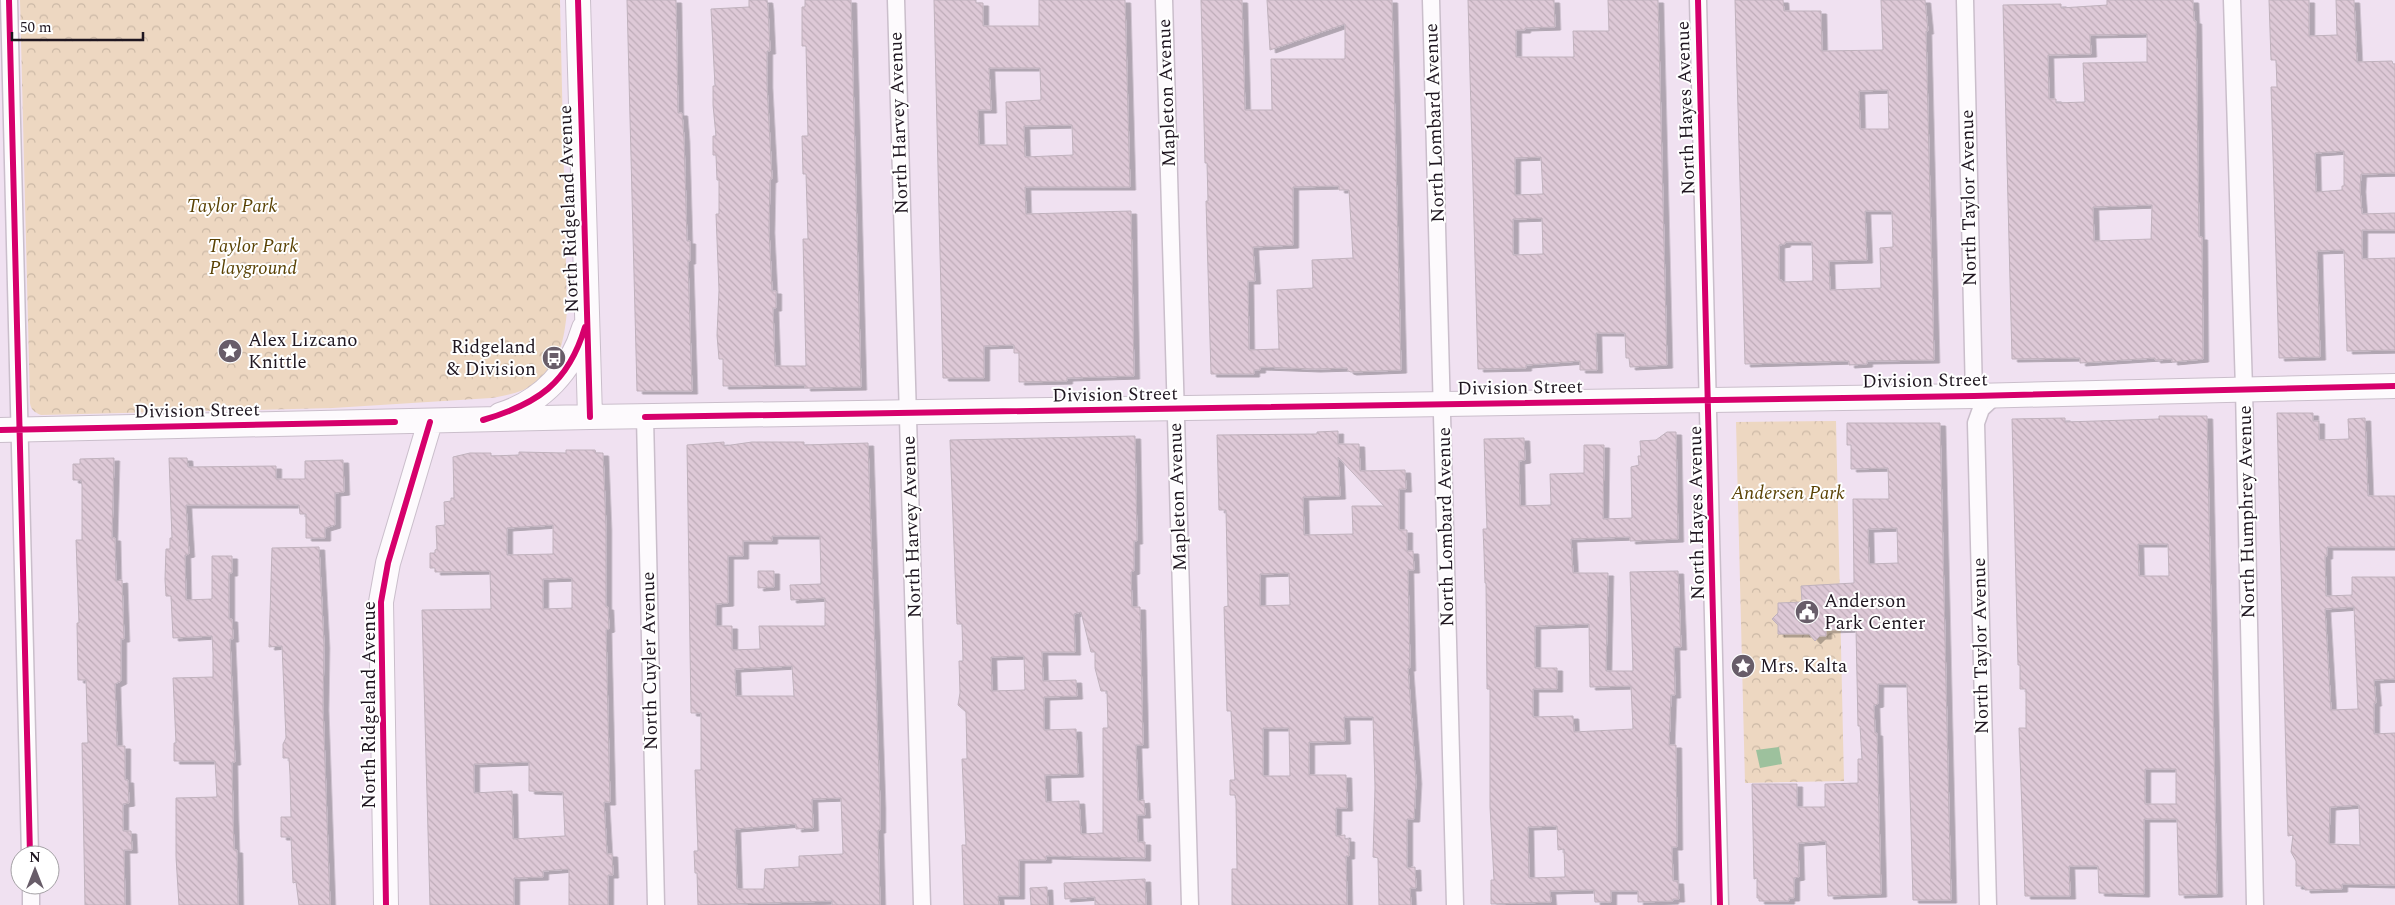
<svg xmlns="http://www.w3.org/2000/svg" width="2395" height="905" font-family="Spectral,serif">
<defs>
<pattern id="park-crowns" width="20" height="18" patternUnits="userSpaceOnUse" patternTransform="scale(1.25)"><rect width="20" height="18" fill="#edd7c1"/><path d="M2 6a3 3 0 1 1 6 0M12 15a3 3 0 1 1 6 0" fill="none" stroke="#cbb8a6"/></pattern>
<pattern id="building-back-hatch" width="6" height="6" patternUnits="userSpaceOnUse" patternTransform="scale(1.25)"><rect width="6" height="6" fill="#dec9d7"/><path d="M-1 5l2 2M0 0l6 6M5-1l2 2" fill="none" stroke="#beacb8"/></pattern>
<filter id="shadow"><feDropShadow dx="5.5" dy="3" stdDeviation="0" flood-color="#0004"/></filter>
</defs>
<rect width="100%" height="100%" fill="#f0e1f1"/>
<path fill="url(#park-crowns)" d="M20 0H560L567 311C562 365 548 390 491 398L333 408 41 415C34 412 31 410 30 403Z
M1836 421 1844 781 1745 783 1736 422Z"/>
<path fill="#9dc19d" d="M1779 747 1782 764 1760 768 1756 750Z"/>
<path fill="url(#building-back-hatch)" stroke="#c0b2bd" fill-rule="evenodd" filter="url(#shadow)" d="M627 0H676L678 113H682L684 138 687 241H690V261H688L692 391H637Z
M749 0H767L768 7 770 51H767V85L772 179 770 180 769 230 772 291H776V308H773L775 366H806L803 239H808L806 174H803L802 136H808L806 46H802V7H805V0H851L861 387 805 388V385L723 386V359H719L717 335 719 290 716 214H719V180H717L716 155H713V136H716L713 105V86H715L711 9 749 7Z
M934 0H976V3H983V26H1039V0H1125L1130 187H1025L1026 214 1131 211 1134 376 1067 378V381L1019 382V353H1014V345L984 346V378H943ZM989 68H1040L1041 100 1006 102 1007 145H979L978 110H991ZM1072 125 1073 155 1025 157 1024 126Z
M1201 0H1242L1245 110H1272L1271 59H1345V24L1270 50 1267 0H1392L1401 370 1351 372 1348 371 1347 368 1315 369 1260 367V370H1254V374H1211L1206 201H1208L1207 163H1205ZM1339 186V190H1349L1353 258 1312 260 1313 288 1277 290 1279 349 1249 350 1248 281H1255L1253 247 1293 245V187Z
M1468 0H1554L1555 27 1525 28V30H1516V57H1574L1573 31H1609L1608 0H1658L1667 365 1630 367 1629 358H1626L1625 333H1596L1597 370H1580V361L1526 365V368L1478 369ZM1541 157 1543 194 1515 195V158ZM1542 218 1543 254 1513 255V219Z
M1735 0H1783L1784 11H1821L1822 51 1883 50 1881 0H1925L1928 31H1926L1934 360 1867 361V364L1849 365V361L1745 364ZM1888 90 1889 129H1860L1859 91ZM1865 211H1892L1893 247 1880 248 1881 288 1830 290 1829 261 1867 260ZM1785 242H1812L1813 281 1782 282V280H1779V245L1785 244Z
M2107 0H2193L2194 21H2196L2199 237H2202L2203 359 2172 362V359L2155 360V358L2080 363V358L2012 359 2003 5 2061 4V8L2107 5ZM2147 34V62L2083 63 2085 102 2056 103V99H2049L2048 55 2091 54 2090 35ZM2152 205 2151 239 2094 241 2093 207Z
M2269 0H2309V36L2337 35 2336 0H2354L2357 62 2392 61 2393 64H2395V173L2361 174 2360 189 2362 214 2395 213V230H2362V259L2395 258V350L2347 351 2344 250 2317 251 2320 357 2279 358 2271 87H2277L2276 60H2271ZM2344 151V186H2342V190L2316 192 2315 153Z
M2277 413H2313V421H2319V440L2349 439 2348 419 2365 418 2368 496H2395V547H2327V556H2325L2326 596 2352 595V577H2395V679L2374 680 2376 703H2374V734L2395 733V885L2342 884V889L2305 890 2304 886H2296V861L2291 852 2293 835 2288 836ZM2354 607 2358 709 2331 710 2325 609ZM2359 805 2360 845 2329 844 2330 807Z
M2159 416H2207L2217 894 2179 895 2177 819H2144V894L2099 893 2098 866H2069L2070 896H2025L2019 728H2026V689H2020V665H2018L2012 419 2065 418V422L2159 419ZM2138 544H2168L2169 576H2139ZM2145 769H2176V804H2145Z
M1847 423H1940L1951 900H1913L1907 684H1878V704L1874 705 1875 733H1877L1881 894 1828 896 1826 841 1798 843 1799 877 1794 878V898H1789V901H1759V898H1757V878L1754 879 1752 784H1797V807H1825V784L1858 783V759H1862L1860 726H1858L1856 629 1826 630V636H1820L1815 641 1809 634H1778V625L1772 619 1778 613V603L1802 602 1801 586 1854 583 1853 499H1889L1888 468 1851 469V445H1847ZM1897 528 1898 563 1869 564 1868 529Z
M1338 431V444H1359L1360 471 1405 470 1406 489H1399V530H1407V551H1413L1414 570H1408L1410 668H1408L1416 781 1414 819H1407V868L1415 867 1416 888H1410L1411 905H1379L1378 858 1373 857 1375 787 1373 717H1344L1345 741 1309 742V775H1346L1347 808H1336V836L1345 835V839H1349V856H1346L1347 905H1232V869H1237L1236 800 1235 795H1230V780H1235L1231 711H1227L1224 607 1228 606 1226 510H1219L1217 435 1317 434V432ZM1338 457 1384 506H1352L1353 534 1304 535 1303 497 1340 496ZM1289 573 1290 605 1260 606V574ZM1263 728H1289L1290 776H1263Z
M1667 432H1676L1678 539 1630 541V537L1571 539 1573 573H1608L1606 671H1633L1630 572 1678 571 1681 647H1674L1675 695H1671L1669 745H1676L1677 847H1672L1673 881H1678L1679 899H1673V901L1638 902V891H1611V902H1595L1594 890 1550 891 1551 902 1491 904V880H1494L1490 807V689H1487L1486 583H1485L1484 552 1483 529H1487L1484 439 1524 438 1525 460 1519 461 1520 506 1551 505 1550 474 1584 473V445H1604L1603 519 1632 518 1631 467 1639 465 1638 456H1641L1640 441 1656 440ZM1589 624 1590 687 1631 686 1633 729 1574 732 1573 716 1533 717V689H1557V668H1535V626ZM1557 826 1558 850 1564 849 1565 877 1529 878 1528 827Z
M1135 436 1137 541H1134V571L1131 572 1132 607H1140L1143 745H1136L1138 801 1144 800 1145 815H1137L1138 842H1145V858L1046 856V860H1019V896H998L999 905H964L962 845H966L962 759H967L966 712 958 705 960 693 959 661H963L962 624H957L950 440ZM1081 612 1091 652H1095V668L1101 691H1107L1108 728H1103V833L1081 834 1079 801 1046 802 1045 775 1078 774 1076 729 1044 730V697L1077 696 1076 680 1043 681 1042 652H1075L1074 614ZM1024 656 1025 690 992 691 991 657Z
M724 442V446L752 442H804V445L868 443 880 805V830H878L880 905H832V901L698 905 697 873H695L694 851H698L695 770H701V713H691L687 445ZM772 536H820L821 584 790 585 791 600 825 598V626H759L760 649 732 650V626H716V604L728 603V556H743V541H772ZM792 666 794 696H736L735 669ZM841 798 843 854 799 856V867L765 869 764 889H737L735 829 796 824V829L813 828 812 799Z
M566 450H595L596 453H603L606 527V607H608L609 629 606 630 610 802H604L607 854H612L613 875H608V905H569V869L543 871V877L514 878V905H430L422 610 491 609 490 571 435 572V568H430V553H435V550L437 549 436 526 445 525 444 502 451 501V498H454L453 457 470 453H491V456L519 455V452L566 453ZM553 525V554L507 555V528ZM572 578V608L543 609V579ZM529 762V791L563 792 565 836 513 839 512 791 474 793V764Z
M114 458 112 538H115L116 581 122 580 124 639H121V681L115 684 116 716 117 746H125V780H128L129 803 123 804V831H131L132 850H124L125 905H85L82 743H88L86 680H78L77 623H79L76 540H82V485L81 480H73V464H80V459Z
M169 458H187L188 467 276 466V479H305V461L343 460 344 492 335 493V525L325 528V538H306V514H300L299 505H186L189 554 185 555 186 600 212 599V556H232V573H229V619H232L233 639H230L235 762H232L233 818 234 850H237L238 905H179L176 857V798L217 797 215 761H174V743H176L173 678 213 677V653L212 636 173 638 171 596H166L165 579 166 549H170V538H172Z
M319 547 324 645 323 707 330 905H299L296 882 293 883 291 837H281V817H291L290 775 289 758H283V744L286 738 282 646 269 647 272 548Z
M758 571H774V587L758 588Z
M1145 879 1146 905H1095V897L1065 899 1064 883Z
M1047 887 1048 905H1031L1030 888Z"/>
<g fill="none" stroke-linecap="round" stroke-linejoin="round">
<g stroke="#cabecb" stroke-width="19">
<path id="street" d="M9 0 30 855
M896 0 922 905
M1164 0 1190 905
M1431 0 1455 905
M1698 0 1720 905
M1965 0 1974 396
M2232 0 2244 389 2255 905
M645 417 656 905
M31 885V905
M1988 905 1976 423 1981 409 1995 396"/>
</g>
<g stroke="#cabecb" stroke-width="26">
<path id="secondary" d="M578 0 590 417
M500 415C542 402 572 370 584 328
M0 430 590 417 1974 396 2395 386
M386 905 381 602 388 563 430 422"/>
</g>
<use href="#street" stroke="#fdfafd" stroke-width="16"/>
<use href="#secondary" stroke="#fdfafd" stroke-width="24"/>
<g stroke="#fff" stroke-width="9">
<path id="cycleway" d="M9 0 30 855
M578 0 590 417
M1698 0 1720 905
M645 417 1974 396 2395 386
M483 420C537 404 568 384 585 327
M0 430 395 422
M386 905 381 602 388 563 430 422"/>
</g>
<use href="#cycleway" stroke="#d6006c" stroke-width="6"/>
</g>
<defs>
<g id="sight-disc" transform="scale(1.25)"><circle r="9.5" fill="#685d69" stroke="#fff"/><path d="M0-6L1.8-2.2L6-1.7L2.9 1.2L3.7 5.4L0 3.3L-3.7 5.4L-2.9 1.2L-6-1.7L-1.8-2.2Z" fill="#fff"/></g>
<g id="bus-disc" transform="scale(1.25)"><circle r="9.5" fill="#685d69" stroke="#fff"/><path d="M-5-6H5V4H4V6H2V4H-2V6H-4V4H-5ZM-3.5-4V0h7V-4ZM-3.5 1.2v1.5H-2V1.2ZM2 1.2v1.5H3.5V1.2Z" fill="#fff"/></g>
<g id="civic-disc" transform="scale(1.25)"><circle r="9.5" fill="#685d69" stroke="#fff"/><path d="M-.6-6.5H3V-4.5H.6V-3L4-1V1h2V6H-6V1h2V-1L-.6-3ZM-1.2 2.5V6h2.4V2.5Z" fill="#fff"/></g>
</defs>
<g fill-rule="evenodd">
<use href="#sight-disc" x="230" y="351"/>
<use href="#bus-disc" x="554" y="358"/>
<use href="#civic-disc" x="1807" y="612"/>
<use href="#sight-disc" x="1743" y="666"/>
</g>
<g text-anchor="middle" dominant-baseline="central" stroke-width="4" stroke-linejoin="round" paint-order="stroke">
<g font-size="19" fill="#1f1620" stroke="#fff">
<text transform="translate(1167 93) rotate(-92)">Mapleton Avenue</text>
<text transform="translate(1686 108) rotate(-92)">North Hayes Avenue</text>
<text transform="translate(899 123) rotate(-92)">North Harvey Avenue</text>
<text transform="translate(1435 123) rotate(-92)">North Lombard Avenue</text>
<text transform="translate(1969 198) rotate(-91)">North Taylor Avenue</text>
<text transform="translate(569 209) rotate(-92)">North Ridgeland Avenue</text>
<text transform="translate(1925 381) rotate(-1)">Division Street</text>
<text transform="translate(1520 388) rotate(-1)">Division Street</text>
<text transform="translate(1115 395) rotate(-1)">Division Street</text>
<text transform="translate(197 411) rotate(-1)">Division Street</text>
<text transform="translate(1178 497) rotate(-92)">Mapleton Avenue</text>
<text transform="translate(2247 512) rotate(-91)">North Humphrey Avenue</text>
<text transform="translate(1697 513) rotate(-91)">North Hayes Avenue</text>
<text transform="translate(912 527) rotate(-92)">North Harvey Avenue</text>
<text transform="translate(1446 527) rotate(-91)">North Lombard Avenue</text>
<text transform="translate(1981 646) rotate(-91)">North Taylor Avenue</text>
<text transform="translate(650 661) rotate(-91)">North Cuyler Avenue</text>
<text transform="translate(369 705) rotate(-90)">North Ridgeland Avenue</text>
</g>
<g font-size="19" font-style="italic" fill="#5a4204" stroke="#fff">
<text x="232" y="206">Taylor Park</text>
<text x="253" y="246">Taylor Park<tspan x="253" dy="22">Playground</tspan></text>
<text x="1788" y="493">Andersen Park</text>
</g>
<g font-size="19" fill="#1f1620" stroke="#fff" text-anchor="start">
<text x="248" y="340">Alex Lizcano<tspan x="248" dy="22">Knittle</tspan></text>
<text x="536" y="347" text-anchor="end">Ridgeland<tspan x="536" dy="22">&amp; Division</tspan></text>
<text x="1824" y="601">Anderson<tspan x="1824" dy="22">Park Center</tspan></text>
<text x="1760" y="666">Mrs. Kalta</text>
</g>
</g>
<g transform="translate(35 870)"><circle r="24" fill="#ffffff" stroke="#a5a2a6"/>
<path d="M0-4L9 19L0 12L-9 19Z" fill="#685d69"/>
<text y="-8" font-size="14" font-weight="bold" text-anchor="middle" fill="#1f1620">N</text>
</g>
<path d="M12 32v8h131v-8" fill="none" stroke="#1f1620" stroke-width="2.5"/>
<text x="20" y="32" font-size="15" fill="#1f1620" stroke="#ffffff" stroke-width="4" paint-order="stroke">50 m</text>
</svg>
